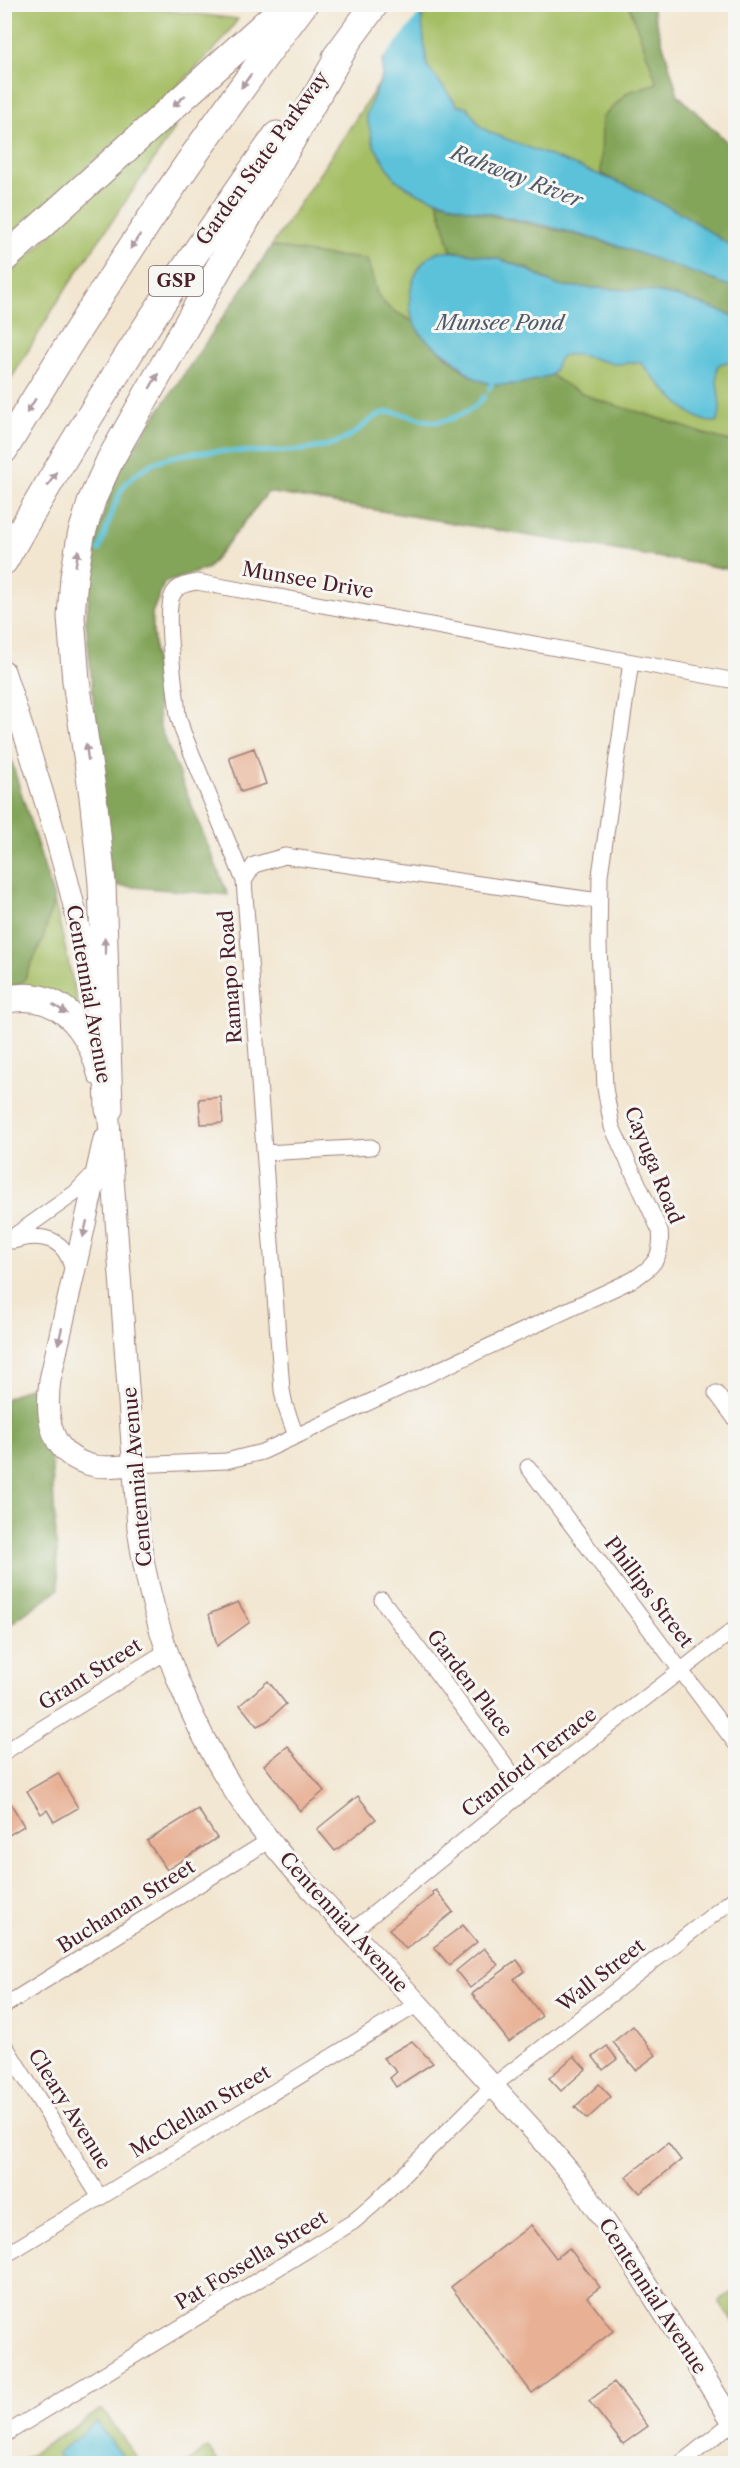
<svg xmlns="http://www.w3.org/2000/svg" width="740" height="2468" font-family="'Libre Caslon Text',serif">
<rect width="100%" height="100%" fill="#f6f6f2"/>
<filter id="ink" filterUnits="userSpaceOnUse"><feTurbulence type="fractalNoise" baseFrequency=".0167" numOctaves="2"/><feDisplacementMap in="SourceGraphic" scale="12" xChannelSelector="R" yChannelSelector="G"/><feConvolveMatrix kernelMatrix="1 2 1 2 8 2 1 2 1" color-interpolation-filters="sRGB"/></filter>
<filter id="wash" filterUnits="userSpaceOnUse"><feTurbulence type="fractalNoise" baseFrequency=".008" numOctaves="4" result="noise"/><feDisplacementMap in="SourceGraphic" scale="24" xChannelSelector="R" yChannelSelector="G"/><feGaussianBlur stdDeviation="1.35" result="paint"/><feColorMatrix in="noise" values="0 0 0 0 0 0 0 0 0 0 0 0 0 0 0 0 0 1.4 0 .05"/><feComposite in="paint" operator="in"/></filter>
<g filter="url(#wash)">
<rect width="100%" height="100%" fill="#f2e6d0"/>
<path fill="#a4be64" stroke="#776e48" stroke-width="1.5" d="M86 4 146 8 238 19 222 41 171 94 5 239V5Z
M431 5H651L678 95 735 150V570L268 492 208 568 164 583 152 613 159 725 228 895 86 623 95 540 118 470 212 336Z
M173 125 175 127 166 142 61 296 5 389V279C57 230 114 166 173 125Z
M54 899 78 1005 10 986 23 982 43 939Z
M735 2290V2326L719 2301Z
M102 2409 141 2463 16 2464Z
M208 2448 219 2463 186 2464Z"/>
<path fill="#83a55a" stroke="#666242" stroke-width="1.5" d="M629 5H651L678 95 735 150V249L684 215 601 174 602 118 628 92 657 83Z
M437 200C494 219 553 227 610 244 653 256 694 273 735 288V316L680 297 649 291 559 286C546 282 538 273 526 268 502 259 476 253 451 251Z
M272 246 323 255 367 259 378 296 389 308 414 322 420 333 428 341 469 375 517 384 551 375C585 399 608 403 646 414 676 423 704 436 735 442V570L268 492 208 568 164 583 152 613 159 725 228 895 111 885 86 623 95 540 118 470Z
M4 737 54 899 43 939 23 982 5 988Z
M34 1385 51 1453 59 1589 5 1628V1399Z"/>
<path fill="#5cc2da" stroke="#537082" stroke-width="1.5" d="M420 5 427 66 458 106 467 107 481 127 491 133 628 186 684 215 735 249V288L610 243 547 226 463 208 417 193 396 180 374 146 366 115 382 76 383 59Z
M439 251C468 252 499 257 526 269 538 274 546 282 559 286L649 291 680 297 735 316V364L726 362 718 365C713 384 724 402 718 421 694 429 655 378 640 362 631 361 625 364 617 364 604 363 570 348 560 358 556 363 556 370 551 375 529 383 502 390 479 380 468 376 462 367 454 360 443 351 430 345 421 334 400 309 410 263 439 251Z
M96 2422 128 2463H65L57 2453Z"/>
<path fill="#f2e6d0" d="M373 4H423L420 7 421 12 383 59 378 14Z"/>
<g fill="none" stroke-linecap="round" stroke-linejoin="round">
<path stroke="#5cc2da" stroke-width="5" d="M489 389 492 383
M99 550C105 535 115 498 124 486 166 433 257 460 315 448 327 446 343 441 353 434 362 428 373 416 383 413 396 410 415 418 428 421 446 425 473 411 484 397"/>
</g>
<g id="blocks">
<path fill="#e8b094" d="M254 748 266 784 241 792 229 757Z
M221 1097 223 1123 201 1124 199 1099Z
M238 1602 250 1622 217 1646 209 1614Z
M268 1681 286 1704 267 1721 257 1726 240 1705Z
M288 1746 324 1791 300 1811 264 1765Z
M58 1773 78 1808 54 1822 47 1810 41 1814 27 1791Z
M358 1796 376 1819 335 1851 317 1829Z
M10 1802 24 1826 4 1838V1806Z
M198 1809 217 1838 167 1870 147 1841Z
M436 1890 453 1912 406 1949 389 1929 434 1895 432 1892Z
M463 1925 477 1942 449 1965 434 1947Z
M484 1948 498 1965 470 1988 456 1971Z
M517 1960 525 1971 514 1979 542 2016 509 2042 472 1994Z
M633 2026 656 2055 636 2070 613 2042Z
M412 2041 433 2063 396 2087 390 2078 397 2072 383 2058Z
M607 2046 617 2059 603 2070 593 2057Z
M574 2056 586 2069 561 2091 549 2078Z
M599 2084 611 2097 587 2119 575 2107Z
M668 2143 681 2160 640 2193 626 2177Z
M531 2225 556 2258 569 2248 600 2287 587 2297 613 2331 532 2393 451 2287Z
M614 2382 648 2426 623 2444 589 2401Z"/>
</g>
</g>
<g filter="url(#ink)">
<use href="#blocks" fill-opacity="0" stroke="#9e827e" stroke-width="1.5"/>
<g fill="none" stroke-linecap="round" stroke-linejoin="round">
<g stroke="#9e827e" stroke-width="17">
<path id="street" d="M244 881 254 865 285 856 599 901
M265 1153 371 1147
M13 1241C43 1232 67 1238 73 1273
M4 1243 75 1193 96 1171
M716 1393 736 1420
M296 1436 285 1405 282 1390 244 881 183 732 178 715C176 690 163 613 173 594 178 585 187 584 197 582L736 681
M133 1465 226 1461 262 1452 632 1280C654 1267 663 1256 660 1231L612 1127 605 1088 599 946 600 875 631 662
M528 1467 736 1744
M382 1600 525 1791
M4 1752 167 1651
M351 1932 525 1791 736 1628
M4 2006 270 1840
M4 2044 99 2196
M4 2256 418 2004
M4 2435 353 2222 374 2204 493 2086 736 1897
M680 2464 733 2422"/>
</g>
<g stroke="#9e827e" stroke-width="23">
<path id="secondary" d="M4 671C41 785 78 899 97 1018
M107 1093 138 1528C152 1631 191 1731 251 1816 291 1871 340 1920 386 1969 439 2027 492 2085 545 2143L577 2181 623 2248 736 2427
M104 1139 50 1380C45 1418 50 1457 95 1466 108 1468 121 1466 133 1465"/>
</g>
<g stroke="#9e827e" stroke-width="29">
<path id="highway" d="M336 57 375 4
M4 259 287 4
M4 450C96 296 195 147 304 4
M4 561C87 414 179 273 277 135
M4 1000C58 987 89 1026 101 1073
M109 1109 102 883 93 796 76 681 71 617 74 577 81 536 92 500 110 460 346 44"/>
</g>
<use href="#street" stroke="#fff" stroke-width="15"/>
<use href="#secondary" stroke="#fff" stroke-width="21"/>
<use href="#highway" stroke="#fff" stroke-width="27"/>
</g>
<defs><path id="oneway-solid" d="M-6-.8H1V-3.2L6.5 0L1 3.2V.8H-6Z" transform="scale(1.5)"/></defs>
<g fill="#ae9aa0">
<use href="#oneway-solid" transform="translate(246 81) rotate(126)"/>
<use href="#oneway-solid" transform="translate(179 101) rotate(138)"/>
<use href="#oneway-solid" transform="translate(135 242) rotate(124)"/>
<use href="#oneway-solid" transform="translate(154 381) rotate(-60)"/>
<use href="#oneway-solid" transform="translate(31 406) rotate(122)"/>
<use href="#oneway-solid" transform="translate(52 479) rotate(-59)"/>
<use href="#oneway-solid" transform="translate(77 558) rotate(-80)"/>
<use href="#oneway-solid" transform="translate(87 752) rotate(-98)"/>
<use href="#oneway-solid" transform="translate(105 946) rotate(-91)"/>
<use href="#oneway-solid" transform="translate(60 1009) rotate(32)"/>
<use href="#oneway-solid" transform="translate(85 1229) rotate(103)"/>
<use href="#oneway-solid" transform="translate(60 1336) rotate(103)"/>
</g>
</g>
<g text-anchor="middle" dominant-baseline="central" stroke-width="6" stroke-linejoin="round" paint-order="stroke">
<rect fill="#f6f6f2" stroke="#7e6067" stroke-width="1.5" x="149" y="266" width="54" height="30" rx="4.5"/>
<g font-size="18" font-weight="bold" fill="#4a1f2b">
<text x="176" y="281">GSP</text>
</g>
<g font-size="20" fill="#4a1f2b" stroke="#f6f6f2">
<text transform="translate(262 158) rotate(-54)">Garden State Parkway</text>
<text transform="translate(308 580) rotate(10)">Munsee Drive</text>
<text transform="translate(230 977) rotate(-94)">Ramapo Road</text>
<text transform="translate(89 994) rotate(80)">Centennial Avenue</text>
<text transform="translate(654 1165) rotate(68)">Cayuga Road</text>
<text transform="translate(137 1477) rotate(-95)">Centennial Avenue</text>
<text transform="translate(649 1592) rotate(53)">Phillips Street</text>
<text transform="translate(90 1674) rotate(-32)">Grant Street</text>
<text transform="translate(470 1683) rotate(53)">Garden Place</text>
<text transform="translate(529 1762) rotate(-38)">Cranford Terrace</text>
<text transform="translate(126 1906) rotate(-32)">Buchanan Street</text>
<text transform="translate(344 1922) rotate(48)">Centennial Avenue</text>
<text transform="translate(601 1975) rotate(-38)">Wall Street</text>
<text transform="translate(70 2109) rotate(58)">Cleary Avenue</text>
<text transform="translate(200 2111) rotate(-31)">McClellan Street</text>
<text transform="translate(251 2260) rotate(-31)">Pat Fossella Street</text>
<text transform="translate(653 2296) rotate(57)">Centennial Avenue</text>
</g>
<g font-size="21" font-style="italic" fill="#505868" stroke="#f6f6f2">
<text transform="translate(517 176) rotate(21)">Rahway River</text>
<text x="500" y="322">Munsee Pond</text>
</g>
</g>
<rect width="740" height="2468" fill="none" stroke="#f6f6f2" stroke-width="24"/>
</svg>
